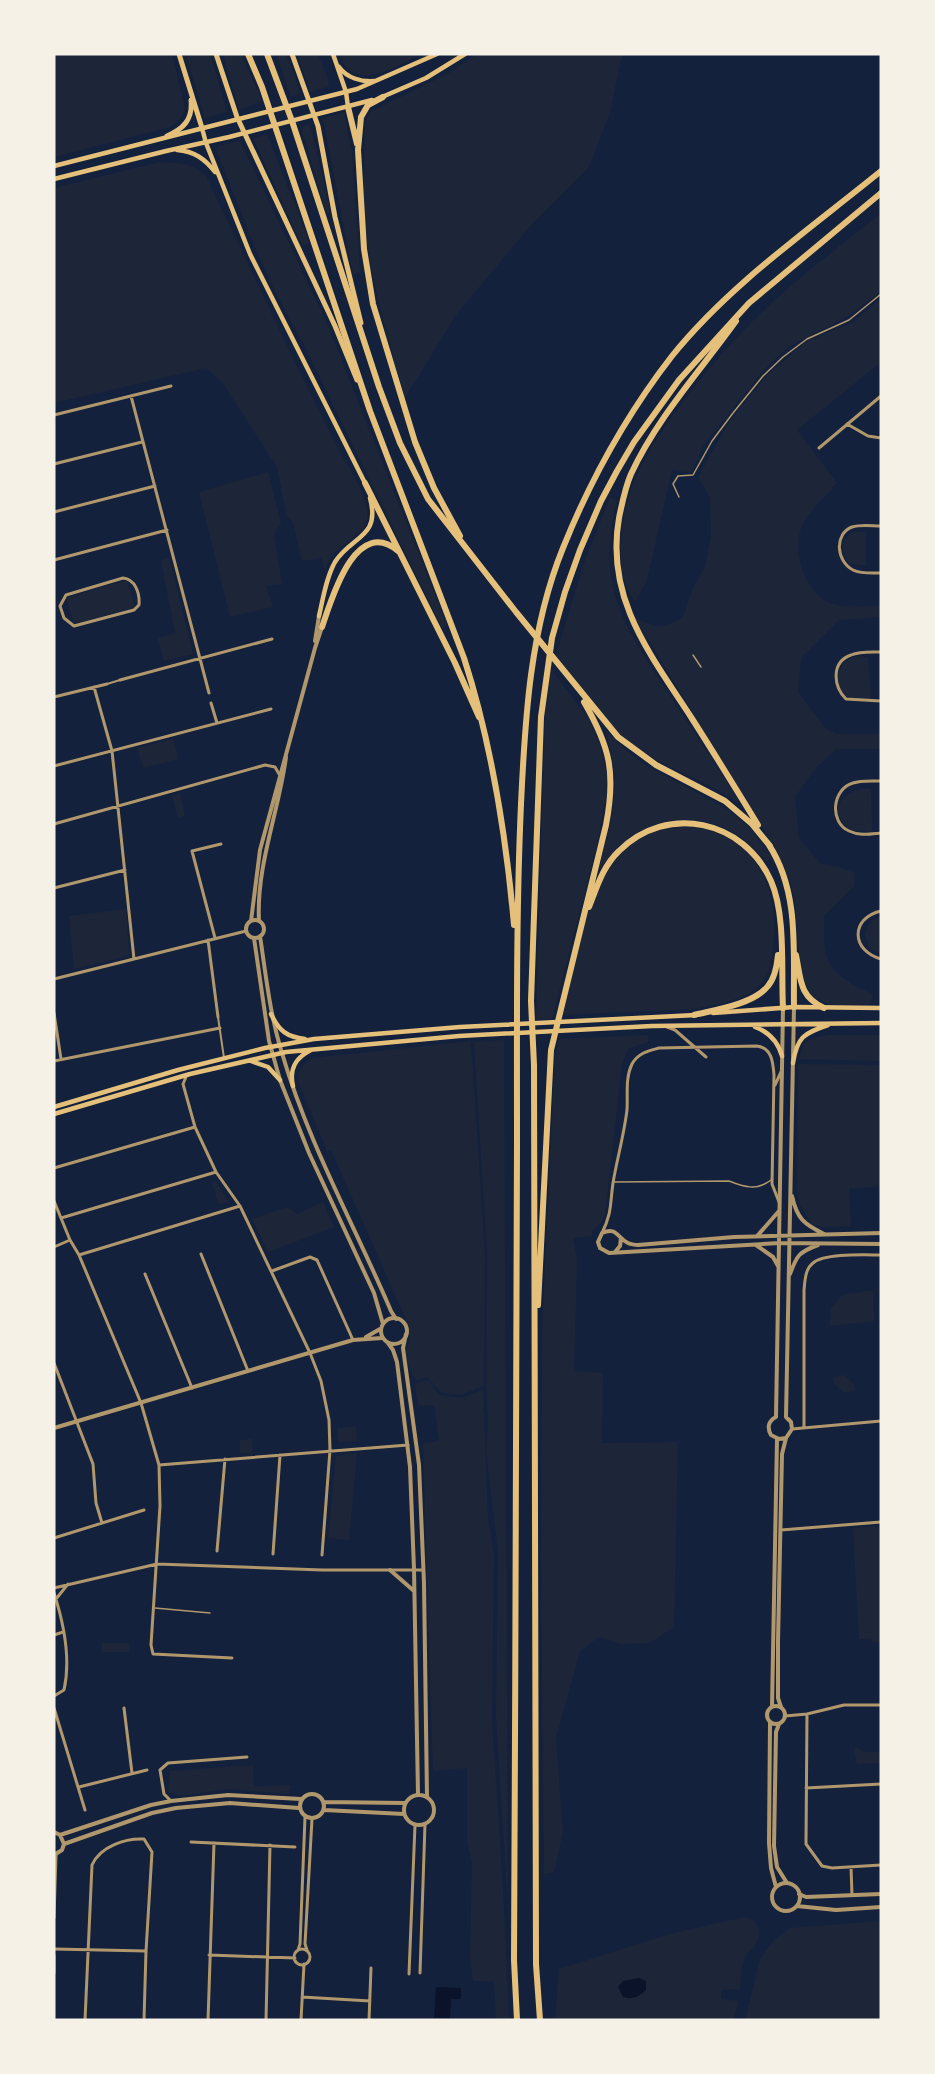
<svg xmlns="http://www.w3.org/2000/svg" width="935" height="2074" font-family="'Golos Text',sans-serif">
<rect width="100%" height="100%" fill="#14213d"/>
<path fill="#1d2539" d="M54 54H172L185 108C182 118 178 121 170 127L54 157Z
M186 54H210L227 112 205 118Z
M223 54H241L262 101 239 110Z
M276 54H286L301 93 291 97Z
M297 54H318L329 82 328 87 310 92Z
M340 54H420C397 67 350 94 340 54Z
M477 54H624L621 59 610 113 589 167 532 224 456 315 405 398C392 351 377 304 369 255 362 211 364 165 365 121L370 112 449 73Z
M344 113 352 152 360 272 353 275 323 118Z
M310 124 331 213H326L301 127Z
M267 134 310 243 302 246 253 138Z
M240 141 326 321 447 625 442 628 302 341 276 294 251 238 215 147Z
M160 162C177 163 194 163 206 176 250 267 292 359 338 448 347 465 371 500 367 519 364 538 330 546 325 570L321 558 302 561 293 523 286 514 277 467 222 382 206 368 54 403V188Z
M881 213V291L849 316 788 347 766 368 704 445 691 473 672 470 647 580 635 602C622 582 620 566 621 541 623 487 651 444 683 402 713 362 747 324 785 291 816 264 849 239 881 213Z
M881 298V362L797 430 837 483C826 496 812 508 804 522 790 546 803 587 826 601 839 609 866 606 881 606V617L839 620 801 658 798 692 825 728 836 734H881V749H836L815 769 795 797 799 838 813 855 821 864 839 867 855 873 854 886 824 916C825 927 823 939 825 950 829 974 853 986 873 994L871 1004C854 1005 833 1009 817 999 795 984 799 918 793 893 790 876 780 859 772 843L635 618C658 628 661 630 683 617L692 590 705 567 711 535 710 497 698 477 729 422 767 375 805 342 853 322Z
M268 472 281 523 274 535 282 584 266 586 273 607 230 617 199 492Z
M610 497 617 500C610 530 606 557 613 587 620 622 644 656 663 685 689 725 717 765 741 805 712 783 676 773 645 753 608 730 581 690 556 655L583 566Z
M854 532H866V566L849 563C840 551 840 538 854 532Z
M169 557 193 654 164 661 158 638 175 633 161 561Z
M127 580 135 607 74 624 66 598Z
M857 656 868 657 871 699 848 697C831 683 837 662 857 656Z
M550 668 589 720 600 744 609 783 596 849 552 1019H536L545 719Z
M605 730 623 748 647 766 729 810 751 829 772 858 766 862C757 852 748 841 736 834 691 805 627 822 602 868L599 867C614 812 622 786 605 730Z
M173 739 178 759 143 768 137 748Z
M861 789H871L872 832 849 830C830 811 837 796 861 789Z
M180 794 185 816 178 818 172 796Z
M665 826C679 826 697 824 710 827 720 830 735 838 743 844 747 847 751 854 754 859 774 887 777 921 772 955 770 965 769 976 761 984 744 1001 715 1005 693 1009L562 1015C572 974 591 872 623 847 635 838 652 832 665 826Z
M126 909 129 956 74 969 69 916Z
M881 916V954L869 948 865 933 871 921Z
M648 1035V1042L628 1049 622 1064 605 1216 600 1224 592 1231V1236L573 1238 577 1260 574 1371 603 1373 602 1443 678 1442 674 1627 650 1643 621 1644 599 1637 580 1651 556 1738 563 1833 554 1872 544 1874 541 1582 542 1330 555 1057 559 1039Z
M829 1035H881V1061L799 1059 804 1043 814 1038Z
M504 1040 508 1905 496 1718 498 1554 486 1450 488 1421 486 1385 487 1254 474 1042Z
M471 1041 485 1254 484 1386 461 1395 442 1393 427 1377 416 1380 408 1365 406 1351 410 1340 406 1320 331 1150 327 1151 299 1084C297 1071 302 1064 313 1058Z
M798 1064 881 1065V1186L849 1189 851 1226 823 1227 812 1224 800 1205 797 1192Z
M215 1181 228 1201 219 1205 212 1183Z
M323 1202 334 1227 268 1252 252 1219 287 1207 298 1214Z
M873 1290 874 1321 830 1326 831 1308 842 1295Z
M844 1375 854 1384 855 1391 845 1393 834 1384 833 1377Z
M428 1380 439 1395 462 1398 483 1389 488 1517 494 1555 492 1720 504 1907 509 2020H496L494 1982 473 1981 470 1958 472 1863 467 1841V1768L433 1771 423 1443 439 1441 434 1405 418 1406 415 1384Z
M356 1426 357 1441 338 1442 337 1428Z
M252 1439 253 1453H240V1440Z
M357 1453 349 1540 328 1538 336 1456Z
M881 1526V1642H872V1639H859L853 1528Z
M102 1643H129V1652H102Z
M856 1747 864 1752H881V1763L857 1764 854 1749Z
M253 1765 254 1786 291 1785 289 1794 227 1789 182 1796 168 1792 170 1771Z
M744 1917C759 1918 763 1933 755 1945 753 1949 748 1951 746 1955 741 1964 741 1979 740 1989L721 1990V1999L738 2001 734 2020H555L559 1969 670 1934Z
M881 1921V2020H745L760 1959 774 1940 790 1928Z"/>
<path fill="#0b132b" d="M639 1978 646 1981V1990C639 1997 632 2000 623 1997L618 1987 623 1981Z
M436 1987 461 1988V1999H451L450 2019 434 2018Z"/>
<g fill="none" stroke-linecap="round" stroke-linejoin="round">
<path stroke="#b1986c" stroke-width="1.5" d="M679 497 673 484 678 476 693 475 712 441 733 413 763 376 783 357 807 339 849 320 881 294
M693 655 701 667
M614 1182 729 1181C744 1187 757 1191 771 1180
M155 1608 210 1613"/>
<path stroke="#b1986c" stroke-width="2" d="M107 684 120 680
M218 1017 224 1058"/>
<path stroke="#b1986c" stroke-width="3" d="M131 396 209 693
M54 415 171 386
M847 424 868 436 881 438
M819 448 881 396
M54 464 142 442
M54 512 155 486
M881 526C872 526 861 524 852 527 834 534 836 561 853 570 861 574 872 573 881 573
M54 560 167 530
M123 578C135 579 140 593 139 605L134 610 74 626 64 618 60 606 66 595Z
M881 652C872 652 860 651 851 655 831 662 833 686 846 699L881 701
M120 680 272 639
M94 687 112 751 134 959
M54 697 107 684
M211 703 217 723
M54 766 271 709
M881 781C872 781 861 780 853 783 832 789 829 822 849 831 859 836 870 834 881 833
M54 824 265 765 275 767 279 774
M54 888 125 870
M881 911C850 918 851 951 881 959
M215 938 192 851 221 844
M208 940 218 1017
M54 979 246 931
M54 1013 61 1059
M667 1027 675 1030 706 1057
M54 1061 220 1028
M186 1077 183 1084 195 1127 216 1172 240 1206 310 1353 321 1381 329 1420 330 1450 322 1555
M775 1085 781 1072
M54 1168 195 1127
M54 1201 70 1240 79 1255 141 1403 159 1465 160 1506 151 1645 153 1654 232 1658
M61 1218 216 1172
M602 1233C612 1213 610 1204 613 1183 617 1159 624 1135 627 1110 628 1095 625 1078 632 1064 638 1053 648 1051 659 1048L757 1046C772 1048 773 1062 774 1075L772 1184 779 1202
M54 1247 70 1240
M201 1254 248 1371
M79 1255 240 1206
M272 1271 310 1257 317 1260 353 1340
M145 1274 192 1388
M54 1363 93 1464 96 1503 102 1523
M804 1428V1290C805 1281 805 1269 813 1263 825 1253 865 1255 881 1255
M792 1429 881 1421
M159 1465 408 1445
M781 1530 881 1522
M54 1538 144 1510
M217 1551 225 1459
M273 1554 280 1455
M54 1588 157 1564 322 1570H423
M54 1593C64 1624 71 1659 64 1690L54 1696
M56 1599 68 1584
M54 1635 63 1632
M54 1708 85 1810
M124 1708 132 1773
M807 1714 806 1844 822 1866 832 1868 881 1865
M785 1716 807 1714 844 1705H881
M79 1787 147 1770
M806 1788 881 1784
M171 1801 164 1794 160 1770 168 1763 247 1757
M191 1842 295 1847
M851 1867 852 1895
M54 1918 56 1855
M54 1949 146 1951
M294 1957a8 8 0 1 1 16 0a8 8 0 1 1-16 0Z
M298 1950 300 1944 305 1817
M307 1950 305 1944 312 1819
M54 1955V1973
M209 1955 295 1958
M420 1973 425 1824
M409 1974 415 1825
M302 1997 370 2001
M85 2020 92 1865C100 1846 126 1838 144 1839L152 1852 146 1951 144 2020
M208 2020 214 1843
M266 2020 270 1845
M301 2020 304 1964
M369 2020 371 1968"/>
<path stroke="#b1986c" stroke-width="4" d="M315 641 319 616
M246 929a9 9 0 1 1 18 0a9 9 0 1 1-18 0Z
M251 921 260 850 315 648 322 627
M259 921C256 866 279 811 286 757
M260 936C266 976 270 1015 282 1053 308 1143 355 1226 391 1311L396 1319
M254 938 269 1041 280 1080 309 1153 374 1293 383 1324
M783 1008 776 1417C768 1421 767 1428 771 1435L779 1439 786 1438 792 1429 791 1422 786 1417 794 1007
M792 1196C797 1219 804 1224 824 1234
M881 1233 734 1237 638 1245C636 1245 629 1244 628 1243 617 1238 617 1226 602 1233L598 1242 600 1248 609 1253 779 1243 881 1244
M758 1235 779 1211
M756 1245 773 1257 778 1266
M615 1252 620 1246 621 1238
M790 1274C797 1255 799 1252 818 1245
M381 1331a13 13 0 1 1 26 0a13 13 0 1 1-26 0Z
M406 1334 403 1348 419 1465 424 1583 427 1797
M366 1337 380 1329
M388 1343 393 1350 397 1362 410 1467 414 1569 418 1795
M54 1428 353 1340 382 1338
M390 1570 414 1591
M767 1715a9 9 0 1 1 18 0a9 9 0 1 1-18 0Z
M772 1707 777 1439
M781 1707 778 1698V1641L782 1454 786 1438
M770 1723 769 1843 771 1868 776 1887
M779 1724 776 1732 774 1846 777 1867 787 1883
M300 1806a12 12 0 1 1 24 0a12 12 0 1 1-24 0Z
M404 1810a15 15 0 1 1 30 0a15 15 0 1 1-30 0Z
M324 1802 405 1803
M324 1810 404 1814
M54 1832 60 1835 64 1844 62 1850 54 1855
M60 1835 151 1805 171 1801 228 1795 301 1799
M64 1844 152 1813 176 1808 230 1803 299 1808
M772 1897a14 14 0 1 1 28 0a14 14 0 1 1-28 0Z
M799 1894 806 1897 881 1894
M797 1906 836 1910 881 1907"/>
<path stroke="#e5c07b" stroke-width="4.5" d="M333 54 346 92 348 107
M339 67C347 78 361 82 374 81
M382 97 426 78 465 54
M202 128 206 143 250 254 366 485
M177 150C194 151 205 159 215 172
M54 166 357 89 437 54
M54 179 166 151 229 137 372 100
M319 616C323 599 326 578 335 562 351 536 381 538 370 498
M713 1013 794 1007 881 1008
M271 1014C279 1031 287 1037 305 1039
M755 1027C769 1032 778 1042 782 1056
M251 1061 268 1067 280 1080
M793 1063C797 1037 804 1033 828 1025
M293 1086C289 1069 295 1058 311 1050
M54 1107 178 1070 265 1048 314 1039 460 1027 696 1015
M54 1114 190 1074 286 1052 459 1036 652 1026 881 1023"/>
<path stroke="#e5c07b" stroke-width="5" d="M179 54 202 128
M216 54 237 117 335 326 357 380
M292 54 318 126 335 217 361 323
M167 136C183 129 193 120 191 100"/>
<path stroke="#e5c07b" stroke-width="6" d="M248 54 262 87 370 411 464 658C492 745 506 835 514 925
M267 54 292 121 379 387 400 443 428 499 516 612 618 737 656 765 725 801 752 824 770 846
M383 97 368 105 361 117 358 150 364 249 373 304 415 442 434 488 460 536
M348 107 357 144
M736 321C700 371 657 418 631 474 625 488 622 503 619 518 605 598 650 654 691 717 714 753 736 789 758 825
M365 483 455 663 479 717
M322 627C331 601 355 515 398 551
M769 845C800 893 793 952 794 1007
M589 907C597 887 603 866 619 851 667 803 744 820 771 881 786 915 781 970 783 1008
M796 955C801 980 799 996 824 1008
M694 1015C715 1010 754 1004 768 986 775 978 777 965 778 955
M538 1305 551 1050 606 825C616 773 610 747 584 702
M517 2020 514 1960C515 1687 517 1414 517 1141 517 1029 516 916 521 804 525 718 530 629 563 548 590 481 627 414 672 356 730 284 810 229 881 171
M540 2020 536 1964 534 1065 531 1001 541 717 552 638 565 592 580 550 601 501 617 471 634 442 679 380 749 303 881 193"/>
</g>
<rect width="935" height="2074" fill="none" stroke="#f6f1e7" stroke-width="111"/>
</svg>
